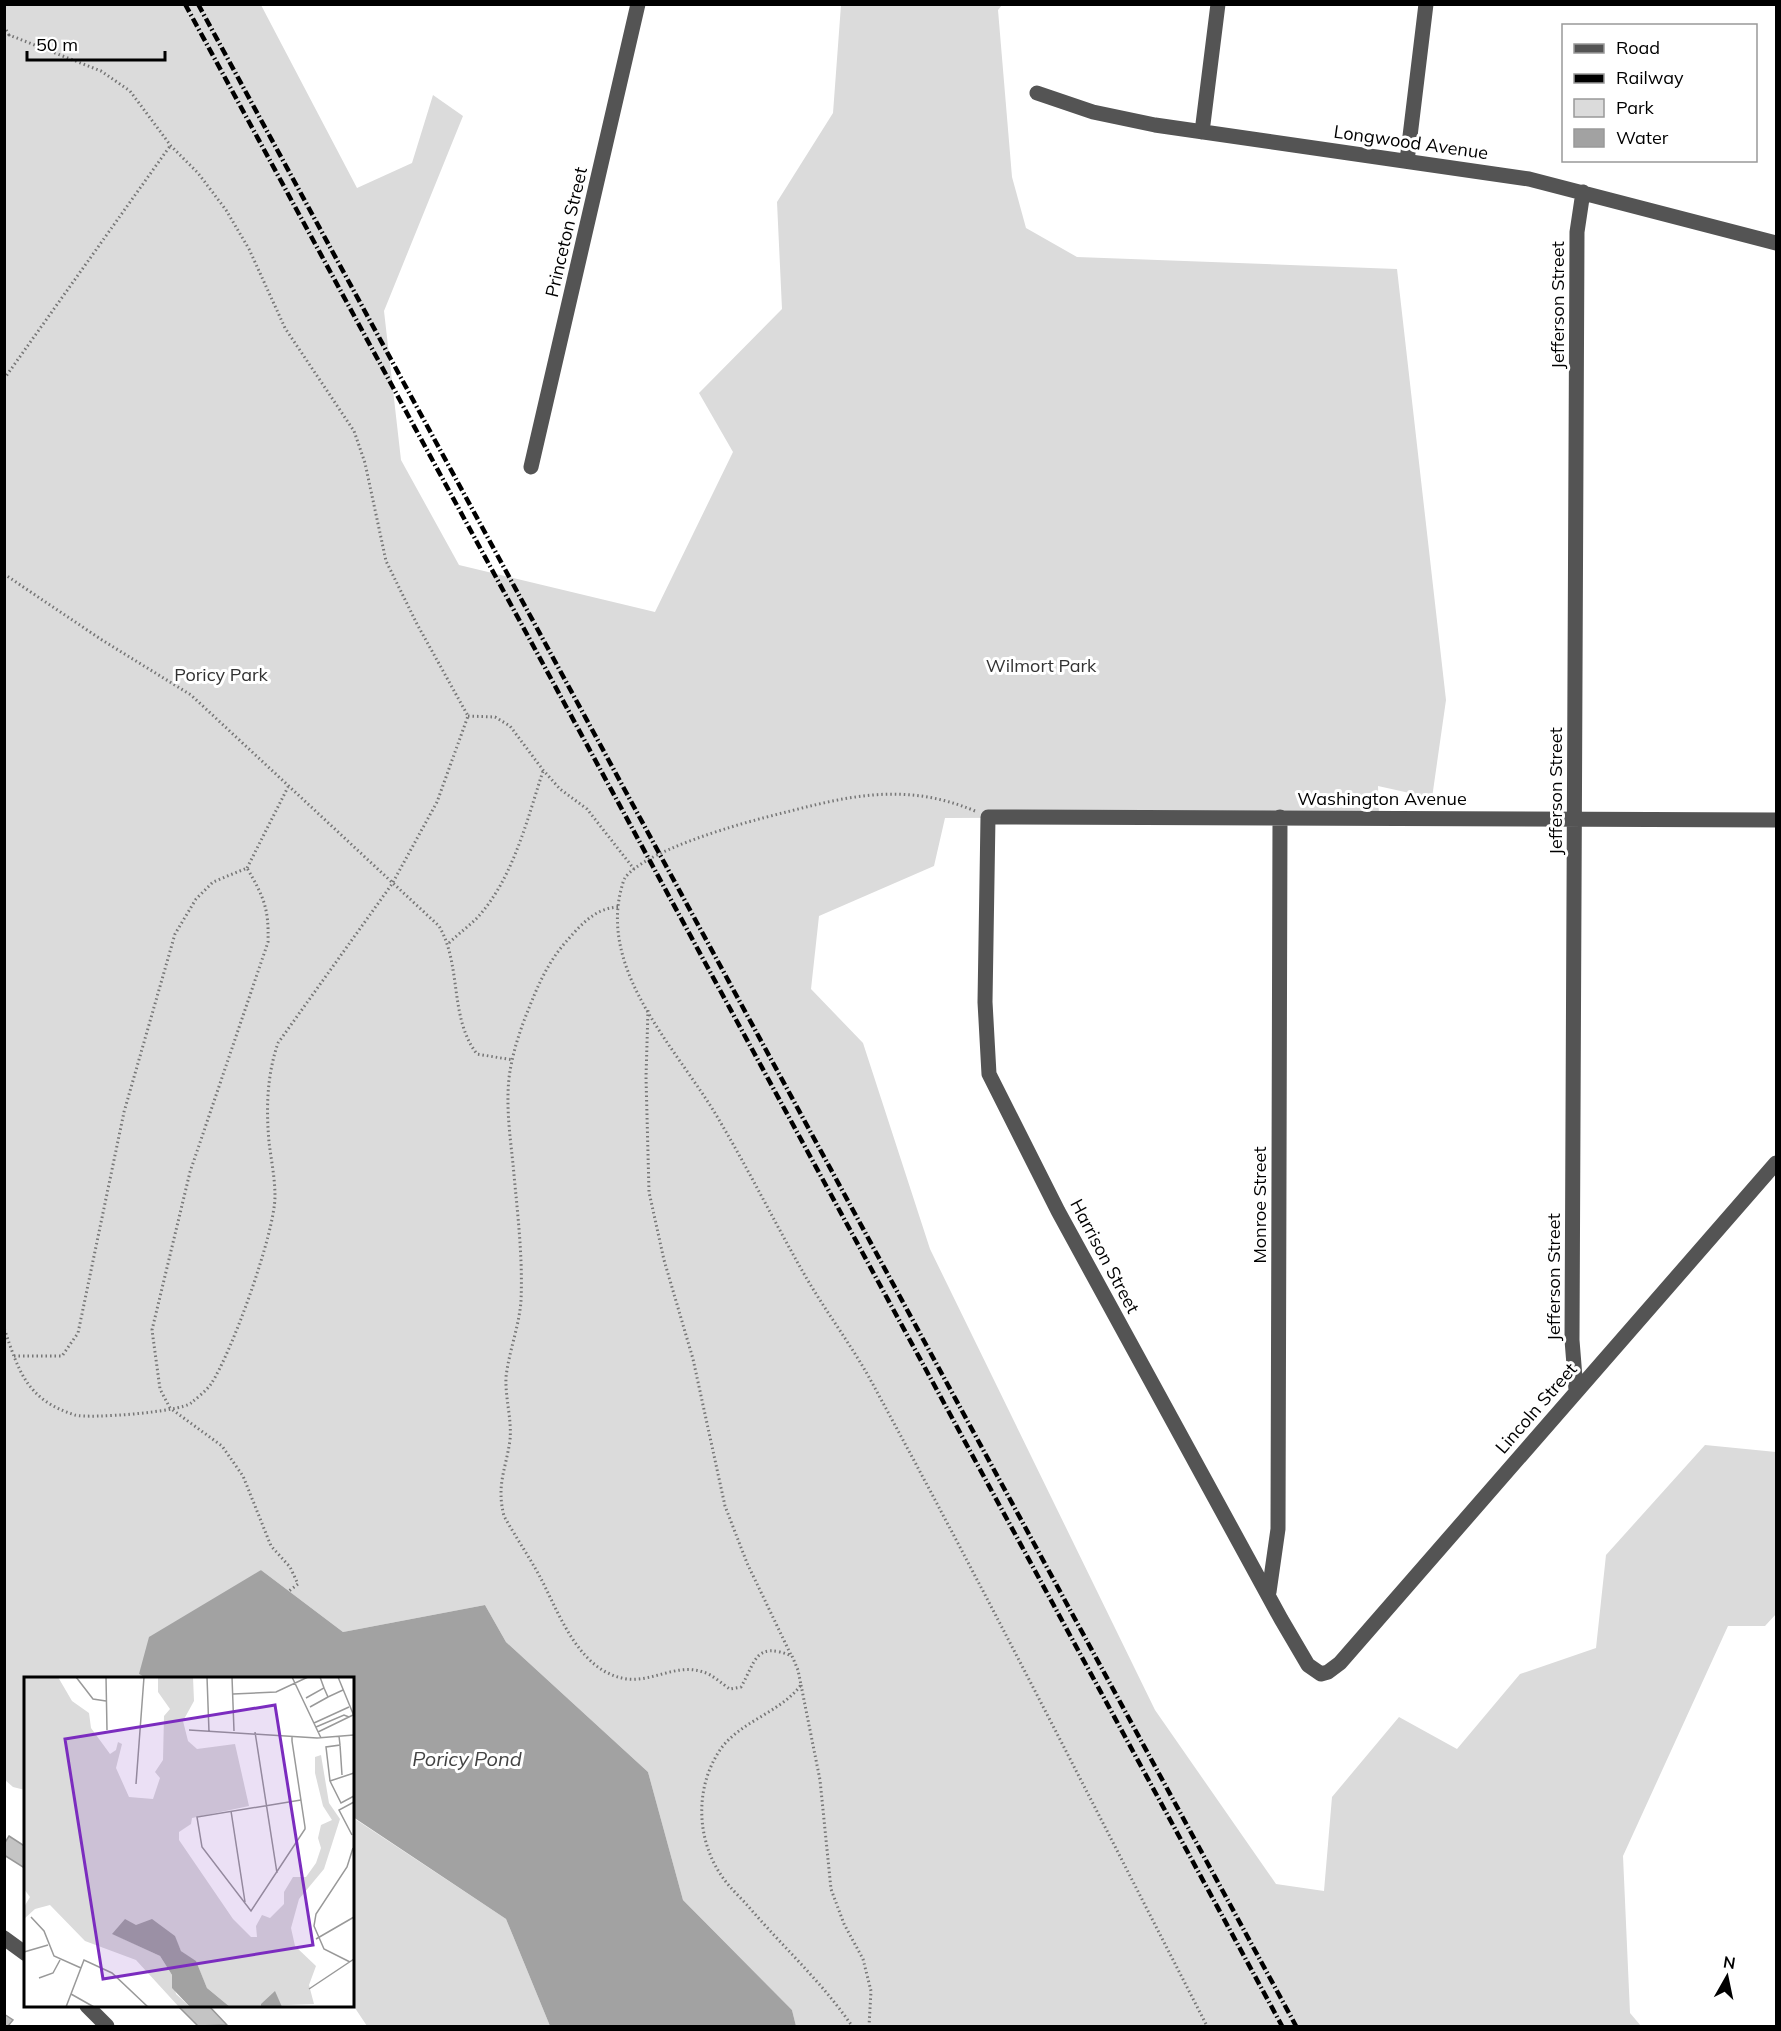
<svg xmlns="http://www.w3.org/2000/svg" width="1781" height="2031" font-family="Mulish,sans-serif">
<rect width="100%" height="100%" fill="#fff"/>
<path fill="#dbdbdb" d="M5 5H261L357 188 412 163 433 95 463 116 384 311 401 460 459 565 655 612 733 452 699 393 782 309 777 202 833 113 841 5H1002L998 10 1012 177 1026 228 1077 257 1397 269 1446 700 1432 798 1378 786 1379 817 945 818 934 866 819 916 811 989 863 1043 930 1249 1155 1710 1276 1884 1324 1891 1332 1797 1399 1717 1457 1749 1520 1674 1596 1648 1606 1555 1705 1445 1776 1452V1614L1765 1626H1728L1623 1856 1630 2013 1641 2026H796L792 2010 683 1900 648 1772 506 1642 485 1605 343 1632 261 1570 139 1674 146 1678H26L25 1790 13 1787 5 1780Z
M352 1817 506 1919 550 2026H367L353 2005Z"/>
<path fill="#a2a2a2" d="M261 1570 343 1632 485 1605 506 1642 648 1772 683 1900 792 2010 796 2026H550L506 1919 353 1817 352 1678H146L139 1674 149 1637Z"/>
<path fill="#c4c4c4" stroke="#989898" stroke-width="1.5" d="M9 1836 26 1847V1869L4 1855V1844Z
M178 2006H209L227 2025 198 2026Z
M4 2014 13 2020 8 2026H4Z"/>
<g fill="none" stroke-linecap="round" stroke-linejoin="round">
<path stroke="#767676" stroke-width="3" stroke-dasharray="1.5 3" stroke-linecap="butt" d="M4 26 9 35 4 36
M4 33 101 71 130 91 171 146 198 173 226 210 249 249 285 328 354 431 365 463 386 561 417 624 468 716 437 802 392 884 278 1043C267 1075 266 1108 269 1142 271 1159 275 1178 275 1196 275 1233 232 1352 211 1384 206 1391 197 1398 191 1403 180 1412 90 1419 75 1415 27 1400 19 1372 4 1328
M4 379 170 146
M4 574 102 640 191 695 439 926C462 965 449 1018 477 1054L513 1060
M468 716 495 717 510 726 543 770 560 789 587 809 634 869
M975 811C899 779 838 799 763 818 732 826 643 852 625 878 623 881 621 890 620 894 602 979 683 1055 722 1125 752 1176 778 1229 807 1279 827 1313 851 1345 870 1379 986 1592 1096 1810 1207 2026
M247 868 288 787
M618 907C594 908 579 927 564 944 548 963 538 985 529 1008 520 1030 512 1054 509 1078 506 1107 510 1136 513 1164 517 1209 523 1255 521 1301 519 1327 509 1351 506 1377 505 1398 512 1419 510 1440 506 1469 496 1485 504 1516 515 1536 528 1555 539 1575 559 1612 578 1672 627 1679 653 1682 677 1663 703 1672 712 1674 722 1684 730 1689L741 1687C756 1661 755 1641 792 1656L798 1670 801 1685C780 1713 740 1721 720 1750 695 1787 696 1838 721 1875 728 1886 739 1896 748 1906 782 1946 822 1982 852 2026
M449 943C458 934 468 927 477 918 513 879 527 820 543 771
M648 1010 646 1077 649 1192 664 1260 693 1359 725 1506 747 1563 791 1655
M14 1356H62L78 1333 124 1112 175 934 196 899 213 882 247 868C264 897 269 909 268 942L190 1172 152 1330 160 1389 170 1408 222 1446 243 1476 271 1546 290 1567 298 1584 289 1591
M801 1685 820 1780 831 1889 844 1924 863 1959 871 1991 869 2026"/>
<path stroke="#545454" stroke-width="15" d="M1037 93 1093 112 1155 125 1529 179 1776 243
M1202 132 1218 4
M1407 161 1426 4
M531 467 638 4
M1776 820 988 817 985 1002 989 1074 1058 1211 1281 1619 1308 1665 1321 1674 1328 1672 1340 1663 1776 1163
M1576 1390 1572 1340 1577 232 1583 192
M1269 1592 1278 1529 1280 817
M4 1938 26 1954
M87 2006 107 2026"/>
<path stroke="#000" stroke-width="4.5" stroke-dasharray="9 3 1.5 3" stroke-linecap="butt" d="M185 4 1282 2026
M198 4 1296 2026"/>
</g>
<g text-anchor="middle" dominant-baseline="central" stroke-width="6" stroke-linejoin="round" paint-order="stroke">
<g font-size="18" fill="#000" stroke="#fff">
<text transform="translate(1411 142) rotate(8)">Longwood Avenue</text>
<text transform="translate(566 232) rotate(-77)">Princeton Street</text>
<text transform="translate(1557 305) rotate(-90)">Jefferson Street</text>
<text transform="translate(1555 791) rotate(-90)">Jefferson Street</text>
<text x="1382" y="798">Washington Avenue</text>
<text transform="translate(1259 1205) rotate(-90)">Monroe Street</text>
<text transform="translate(1105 1256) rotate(62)">Harrison Street</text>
<text transform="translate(1553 1277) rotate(-90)">Jefferson Street</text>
<text transform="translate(1536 1408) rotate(-49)">Lincoln Street</text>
</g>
<g font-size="18" fill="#323232" stroke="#fff">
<text x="1041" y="665">Wilmort Park</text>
<text x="221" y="674">Poricy Park</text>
</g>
<g font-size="20" font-style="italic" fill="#434343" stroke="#fff">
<text x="467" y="1758">Poricy Pond</text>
</g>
</g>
<g transform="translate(24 1677)">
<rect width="330" height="330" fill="#fff"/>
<path d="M0 0H34L48 24 65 36 67 51 86 77 92 73 94 65 98 67 92 91 105 120 129 122 136 101 131 95 139 83 140 39 146 32 134 15V0H169L170 24 159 44 164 64 173 72 211 67 225 129 168 141 167 147 155 155V163L209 242 227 260H233L232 249 238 238 246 241 260 227V215L269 200H282L292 186 297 171 294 161 297 148 308 143 299 129 291 96V80L297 78 305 126 316 142 300 192 275 222 267 251 271 269 292 289 285 308 290 327 206 330 183 311 172 285 157 274 150 259 131 246 89 257 136 279 148 298 152 317 166 330H155L112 283 61 264 26 228 11 232 0 242V230L6 220 0 212Z" fill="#dbdbdb"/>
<path d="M101 242 112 248 128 242 151 259 157 274 172 284 183 311 206 330H166L148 311V298L136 279 88 257ZM251 314 258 330H237V327Z" fill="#a2a2a2"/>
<path fill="none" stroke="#999" stroke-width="1.5" d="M52 0 69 22 82 24M82 0 83 53M183 0 185 55M208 0 210 54M268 0 297 61M314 0 330 39M300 11 304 20 319 13M209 17 252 15 284 0M282 21 300 11 296 0M286 30 304 20M290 46 325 30M292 50 320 38 325 40M165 53 293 61 330 58M231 55 253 196M294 55 329 38M268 59V64L281 150V152L227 234 178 170 173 140 277 123M316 68 318 98M330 96 306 104 317 126 330 119M306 104 302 70 316 68 315 59M112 107 120 0M207 134 221 225M328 158 315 133 330 125M7 240 20 254 30 279 57 291M292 262 330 240M0 275 24 268M326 285 300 272 290 249 292 237 323 190 329 171M15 301 29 296 36 283M285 312 330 282M47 317 70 330M42 330 60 283 88 296 124 330"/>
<path fill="#7b2cbf" fill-opacity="0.15" stroke="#7b2cbf" stroke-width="3" d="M251 28 289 268 79 302 41 62Z"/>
<rect width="330" height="330" fill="none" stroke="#000" stroke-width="3"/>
</g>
<rect width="1781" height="2031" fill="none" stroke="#000000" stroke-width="12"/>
<rect x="1562" y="24" width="195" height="138" fill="#ffffff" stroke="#999999" stroke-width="1.5"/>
<rect x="1574" y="44" width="30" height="9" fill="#545454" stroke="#999999" stroke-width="1.5"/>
<text x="1616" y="54" font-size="18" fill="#000000">Road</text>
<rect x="1574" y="74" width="30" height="9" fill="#000000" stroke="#999999" stroke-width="1.5"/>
<text x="1616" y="84" font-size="18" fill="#000000">Railway</text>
<rect x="1574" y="99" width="30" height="18" fill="#dbdbdb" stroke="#999999" stroke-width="1.5"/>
<text x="1616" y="114" font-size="18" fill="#000000">Park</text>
<rect x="1574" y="129" width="30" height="18" fill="#a2a2a2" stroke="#999999" stroke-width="1.5"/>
<text x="1616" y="144" font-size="18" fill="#000000">Water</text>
<g transform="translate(1727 1977) rotate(9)" stroke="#ffffff" stroke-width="4.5" paint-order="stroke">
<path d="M0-4.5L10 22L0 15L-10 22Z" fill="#000000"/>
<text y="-9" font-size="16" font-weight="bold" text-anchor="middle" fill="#000000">N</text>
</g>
<path d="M27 51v9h138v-9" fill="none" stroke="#000000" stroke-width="3"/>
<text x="36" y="51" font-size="18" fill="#000000" stroke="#ffffff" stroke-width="4.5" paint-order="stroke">50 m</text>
</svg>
